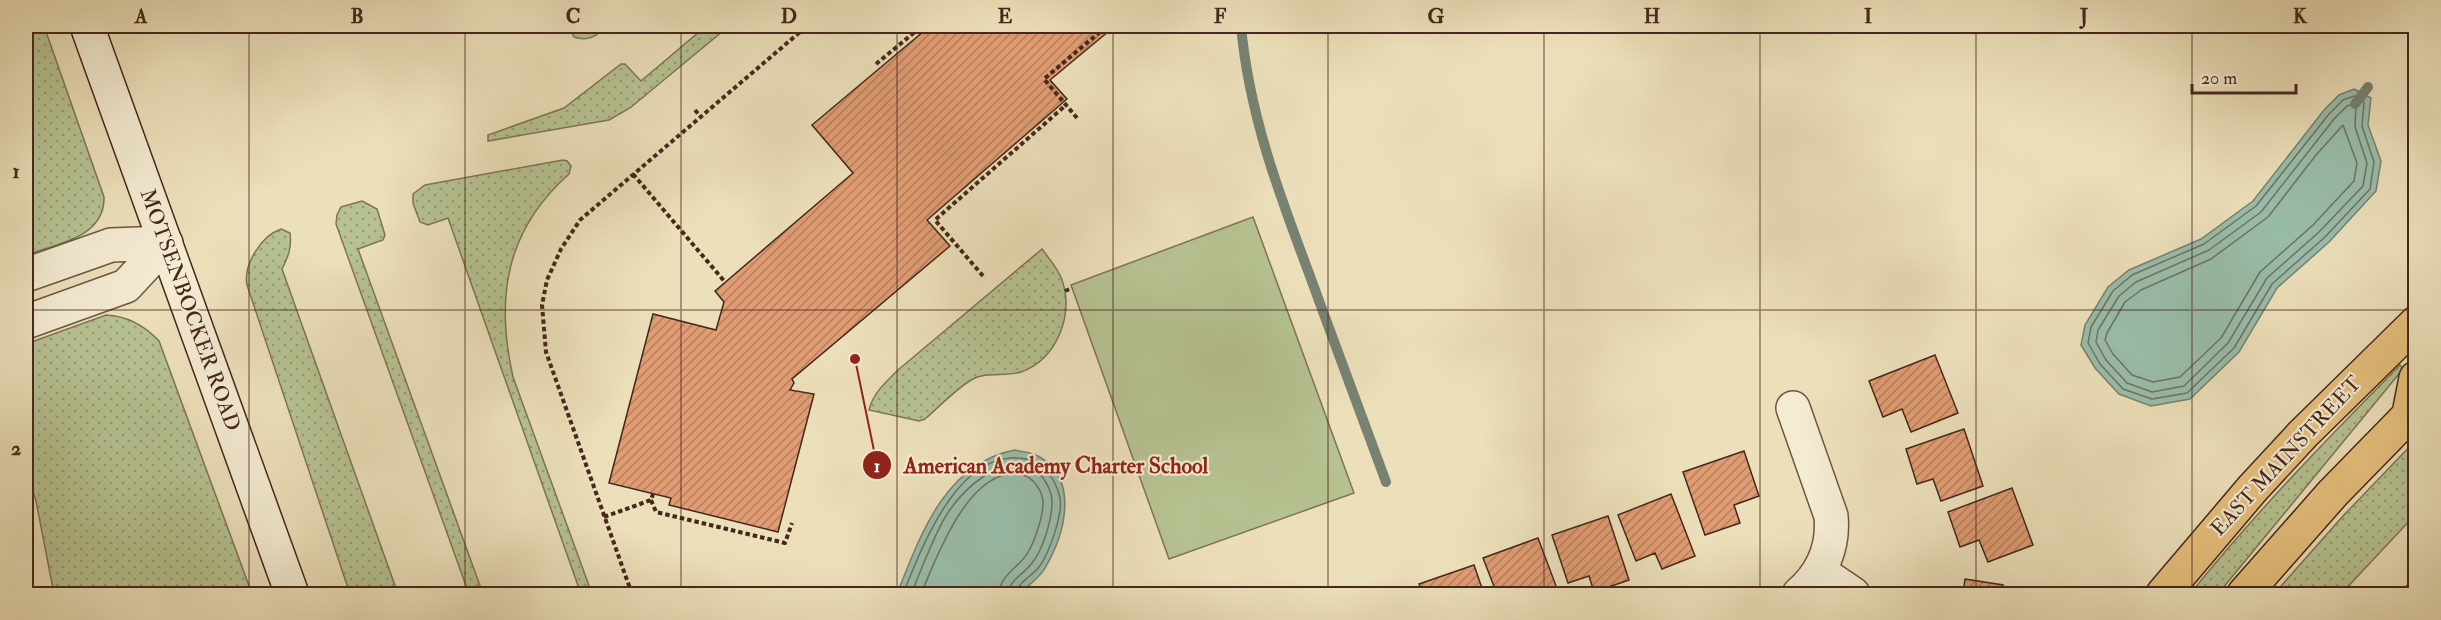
<svg xmlns="http://www.w3.org/2000/svg" width="2441" height="620" font-family="'IM FELL Double Pica',serif">
<defs>
<pattern id="grass-dots" width="8" height="8" patternUnits="userSpaceOnUse" patternTransform="scale(1.5)"><rect width="8" height="8" fill="#b6c291"/><path d="M2 2h.1M6 6h.1" fill="none" stroke="#969e76" stroke-width="1.8" stroke-linecap="round"/></pattern>
<pattern id="building-hatch" width="6" height="6" patternUnits="userSpaceOnUse" patternTransform="scale(1.5)"><rect width="6" height="6" fill="#e09c72"/><path d="M-1 1l2-2M0 6l6-6M5 7l2-2" fill="none" stroke="#b77f5d"/></pattern>
</defs>
<rect width="100%" height="100%" fill="#ece0ba"/>
<filter id="stains"><feTurbulence type="fractalNoise" baseFrequency=".00333" numOctaves="4"/><feColorMatrix values="0 0 0 0 .2 0 0 0 0 .09 0 0 0 0 .02 0 0 0 .5 -.17"/></filter>
<radialGradient id="worn" r=".72"><stop offset=".6" stop-color="#630" stop-opacity="0"/><stop offset="1" stop-color="#630" stop-opacity=".3"/></radialGradient>
<path fill="url(#grass-dots)" stroke="#7e7456" stroke-width="1.5" d="M26 26H44L104 197C105 238 56 244 26 255Z
M568 26H606C597 36 588 42 574 37Z
M706 26H729L630 108 609 120 488 141V135L564 108 621 64H625L641 81Z
M563 160 567 161 571 166 569 174C506 230 495 297 513 377L592 594H581L448 218 428 225 420 222 413 203V194L425 185Z
M362 201 377 209 385 235 383 240 358 249 483 594H469L336 224 337 215 341 207Z
M281 229 290 233C292 248 288 257 282 269L398 594H350L247 285C243 265 261 236 281 229Z
M1042 249C1049 259 1058 268 1062 280 1074 315 1057 359 1021 372 1005 377 986 371 971 380 955 390 940 406 925 419L919 421 869 410C873 393 886 382 898 370Z
M106 315C128 316 144 325 159 341L252 594H54L36 501 26 470V344Z
M2400 365 2403 369 2218 594H2190C2255 513 2327 439 2400 365Z
M2415 441V515L2341 594H2274L2343 516Z"/>
<path fill="#b6c291" stroke="#7e7456" stroke-width="1.5" d="M1253 217 1354 493 1169 559 1071 285Z"/>
<path fill="#99beab" stroke="#778272" stroke-width="1.5" d="M2354 89 2371 98 2368 125 2381 161 2376 191 2329 242 2277 288 2239 352 2190 399 2151 406 2119 394 2095 368 2081 345 2085 325 2108 287 2129 270 2201 239 2253 201 2324 110 2339 95Z
M1015 450C1022 452 1032 452 1038 456 1080 479 1065 534 1045 568 1040 578 1027 586 1019 594H897C920 536 945 463 1015 450Z"/>
<g fill="none" stroke-linecap="round" stroke-linejoin="round">
<path stroke="#6f7264" stroke-width="1.5" d="M2354 96 2364 102 2362 126 2374 162 2370 189 2325 237 2272 284 2234 348 2187 393 2152 399 2123 389 2100 364 2088 343 2091 327 2113 291 2132 275 2204 244 2256 206 2329 114 2343 100Z
M2353 104 2356 107 2355 127 2367 163 2363 186 2319 232 2267 278 2228 343 2184 386 2152 392 2127 383 2106 360 2096 342 2098 330 2119 296 2136 282 2209 250 2261 212 2334 119 2347 106Z
M2343 125 2357 163 2354 181 2313 225 2260 272 2221 338 2180 377 2153 382 2132 375 2113 354 2105 340 2107 333 2125 302 2141 290 2211 259 2268 217 2316 155Z
M903 594C922 547 959 446 1026 459 1044 462 1056 480 1060 498 1063 514 1049 554 1039 567 1032 576 1017 583 1016 594
M911 594C921 571 935 531 949 511 964 489 1003 452 1032 468 1043 474 1052 490 1052 502 1052 519 1043 550 1032 563 1024 574 1009 580 1008 594
M921 594C936 558 971 462 1023 475 1034 478 1043 492 1043 503 1043 517 1033 548 1024 558 1014 570 1000 577 999 594"/>
<path stroke="#778272" stroke-width="10" d="M1241 26C1249 114 1279 194 1310 276 1335 345 1361 414 1386 482
M2355 104 2368 87"/>
</g>
<path fill="url(#building-hatch)" stroke="#45271c" stroke-width="1.5" d="M930 26H1115L1050 80 1067 99 927 220 950 246 792 379 794 383 790 390 814 394 778 532 669 505 671 498 609 483 653 314 716 330 724 302 715 291 853 173 812 125Z
M1935 355 1958 413 1911 432 1902 409 1883 417 1869 381Z
M1964 429 1983 486 1941 501 1933 479 1917 484 1906 449Z
M1744 451 1759 496 1734 505 1740 523 1705 535 1683 472Z
M2012 488 2033 545 1988 562 1979 540 1960 547 1948 512Z
M1671 494 1695 556 1662 569 1655 553 1636 561 1618 515Z
M1608 516 1629 580 1594 592 1589 576 1568 583 1552 535Z
M1538 538 1559 594H1497L1483 558Z
M1474 565 1484 594H1423L1419 584Z
M1965 579 2003 585 2002 594H1963Z
M2412 581 2416 585V594H2398Z"/>
<g fill="none" stroke-linecap="round" stroke-linejoin="round">
<g stroke="#6f5544" stroke-width="36">
<path id="minor" d="M26 275 111 245 166 243
M26 322 126 286 166 243
M1793 408 1831 516C1834 547 1822 574 1799 594
M1819 571 1853 594"/>
</g>
<g stroke="#45271c" stroke-width="36">
<path id="secondary" d="M87 26 292 594"/>
</g>
<g stroke="#45271c" stroke-width="36">
<path id="primary" d="M2409 414 2416 378
M2163 594 2253 488 2303 434 2416 323
M2244 594 2333 493 2416 408"/>
</g>
<path stroke="#45271c" stroke-width="4" stroke-dasharray="4.5 3" stroke-linecap="butt" d="M876 64 922 26
M695 110 700 116
M1077 118 1044 79 1107 26
M633 174 725 282
M983 276 935 220 1066 105
M1065 291 1072 288
M651 500 656 512 785 543 792 523
M604 517 651 500 653 494
M632 594 546 352 542 305 547 280 561 249 580 220 807 26"/>
<use href="#minor" stroke="#f3ebd2" stroke-width="33"/>
<use href="#secondary" stroke="#f3ebd2" stroke-width="33"/>
<use href="#primary" stroke="#e6c07d" stroke-width="33"/>
</g>
<path fill="none" stroke="#45271c" stroke-width="1.5" stroke-opacity="0.55" d="M249 26V594M465 26V594M681 26V594M897 26V594M1113 26V594M1328 26V594M1544 26V594M1760 26V594M1976 26V594M2192 26V594M26 310H2416"/>
<g text-anchor="middle" dominant-baseline="central" stroke-width="4.5" stroke-linejoin="round" paint-order="stroke">
<g font-size="21" fill="#45271c" stroke="#f3ebd2">
<text transform="translate(190 310) rotate(70)">MOTSENBOCKER ROAD</text>
<text transform="translate(2286 456) rotate(-47)">EAST MAINSTREET</text>
</g>
</g>
<path fill="none" stroke="#8f2418" stroke-width="2" d="M855 359L877 465"/>
<g fill="#8f2418" stroke="#f3ebd2" stroke-width="2">
<circle cx="855" cy="359" r="6"/>
<circle cx="877" cy="465" r="15"/>
</g>
<g font-size="18" text-anchor="middle" font-weight="bold" fill="#fff">
<text x="877" y="472">1</text>
</g>
<g font-size="22" text-anchor="middle" font-weight="bold" fill="#8f2418" stroke="#f3ebd2" stroke-width="4.5" stroke-linejoin="round" paint-order="stroke">
<text x="1056" y="473">American Academy Charter School</text>
</g>
<rect width="2441" height="620" fill="none" stroke="#ece0ba" stroke-width="66"/>
<path d="M2192 84v9h104v-9" fill="none" stroke="#45271c" stroke-width="3"/>
<text x="2201" y="84" font-size="18" fill="#45271c" stroke="#f3ebd2" stroke-width="4.5" paint-order="stroke">20 m</text>
<rect x="33" y="33" width="2375" height="554" fill="none" stroke="#45271c" stroke-width="2"/>
<g font-size="20" text-anchor="middle" font-weight="bold" fill="#45271c">
<text x="141" y="23">A</text>
<text x="357" y="23">B</text>
<text x="573" y="23">C</text>
<text x="789" y="23">D</text>
<text x="1005" y="23">E</text>
<text x="1220" y="23">F</text>
<text x="1436" y="23">G</text>
<text x="1652" y="23">H</text>
<text x="1868" y="23">I</text>
<text x="2084" y="23">J</text>
<text x="2300" y="23">K</text>
<text x="16" y="178">1</text>
<text x="16" y="455">2</text>
</g>
<rect width="100%" height="100%" filter="url(#stains)"/>
<rect width="100%" height="100%" fill="url(#worn)"/>
</svg>
